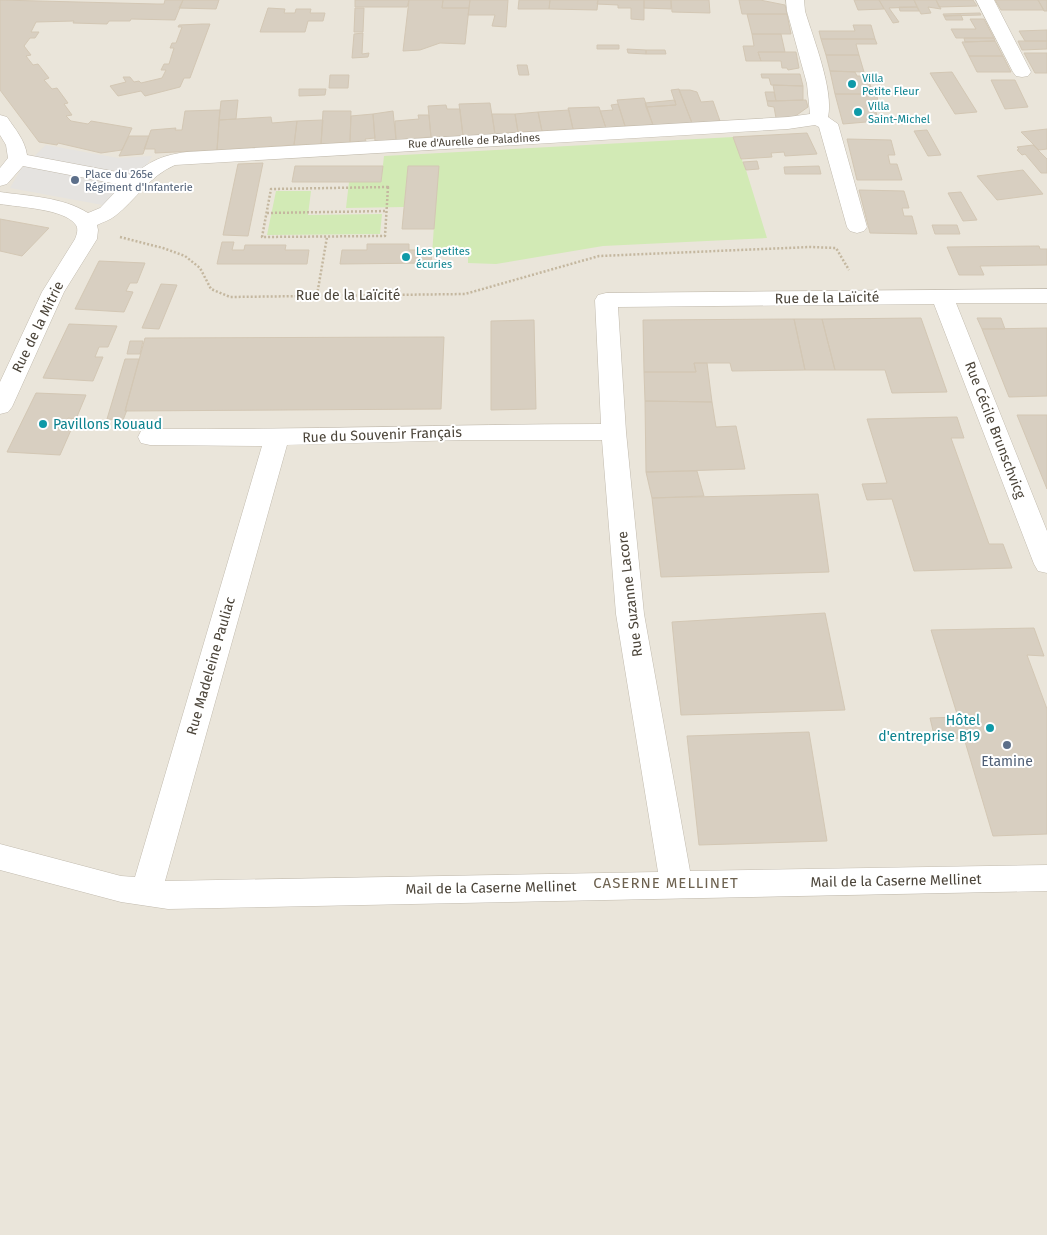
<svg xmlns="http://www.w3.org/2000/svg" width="1047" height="1235" font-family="'Fira Sans',sans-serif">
<rect width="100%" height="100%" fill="#f6f3ec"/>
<path fill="#eae5da" d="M0 0H1047V1235H0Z"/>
<path fill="#d2eab5" d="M733 137 746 170 767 238 603 246 496 264 468 263V254L432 255 438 166 408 167 404 207 346 208 349 182H381L384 156Z
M276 191H311L308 215 382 214 380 234 267 235Z"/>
<path fill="#e5e3e0" d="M46 145 118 158 152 156 143 172 108 206 10 188 21 169Z"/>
<path fill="#d8cfc1" stroke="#d3c7b4" d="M0 0 157 4H164L165 0H183L175 20 131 19 130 21H109L107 24 73 23 74 21 36 22 31 32H39L35 38H30L24 46 31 55 26 56 33 65 38 64 49 78 44 80 52 89 57 88 68 103 64 104 72 115 66 116 71 121 88 124 91 121 132 128 122 150 101 153 58 143 57 145 39 142 0 90Z
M183 0H219L216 9 179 8Z
M355 0H409L407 7H355Z
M409 0H443L442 8H469L465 44 440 43 420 50 403 51Z
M443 0H470L469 8H442Z
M470 0H508L506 27 492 26 495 15H468Z
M519 0H550L549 9H518Z
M550 0H598L597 10 549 9Z
M598 0H644V20L631 19V8H618V5L597 4Z
M644 0H671V9L644 8Z
M671 0H709L710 13 672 12Z
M739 0H760L785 5 787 14H742Z
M854 0H879L884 9 858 10Z
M879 0H914L917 7 889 8 899 22 893 23Z
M914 0H936L941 9 928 7 931 13 921 14Z
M936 0H973L977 6 939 7Z
M995 0H1038L1044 10H1001Z
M1038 0H1047V11H1044Z
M899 7H917L919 11H900Z
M268 8 285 9 284 13H295L296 9H311L310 13H325L323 21H308L305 32H260Z
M355 8H364L363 32H354Z
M980 13 981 15 944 16 943 14Z
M747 14H787L791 34H752Z
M961 15 963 20H946L944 16Z
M970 19H984L994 38H956L951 29H976Z
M202 24H210L190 78H184L180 87 145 96 141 91 118 96 110 86 126 82 123 77H130L134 82 139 81 141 83 162 78 166 70H161L164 64H169L174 48H170L172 43H176L182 27H178L179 25Z
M853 25H871L875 39H821L819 31H855Z
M1047 30V41H1025L1019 31Z
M363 33 362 54 369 53 368 57 352 58 354 34Z
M752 34H781L785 52H758L761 61H746L743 46H754Z
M964 38H994L995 41 965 42Z
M821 39H875L877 44H856L859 55H826Z
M995 41 1003 56H969L962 42Z
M1018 41H1047V49L1022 50Z
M597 45H619V49H597Z
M627 49 646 50V54L628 53Z
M646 50H665L666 54H646Z
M758 52H796L799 68 788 70 787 68H782L781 61H761Z
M1024 53H1047V73H1035Z
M826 55H859L864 72 830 71Z
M969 56H1003L1011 72H977Z
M517 65H527L529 75H519Z
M830 71 855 72 857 76H867L871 87H869L871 94H835Z
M952 72 977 112 955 114 930 73Z
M761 74H800L803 86 771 85 769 78H762Z
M330 75H349L348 88H329Z
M991 80H1015L1028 107 1005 109Z
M773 85 803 86V100L776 101Z
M299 89H326L325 95 299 96Z
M679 89 692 123 653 125 646 107 676 105 671 90Z
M679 90H690L697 92 701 102 713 101 720 121 692 123Z
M765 92H774L776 101H767Z
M835 94H876L879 103H874L878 121 843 124Z
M644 98 653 125 625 126 617 100Z
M238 100 236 119 219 120 221 101Z
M675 100 676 105 646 107 645 103Z
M806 100 808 107 794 117 776 118 774 107 768 106 767 101Z
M490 103 495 134 463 136 459 104Z
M618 104 625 126 606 128 600 111 613 110 611 105Z
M446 105 447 109H460L463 136 431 137 428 106Z
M599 107 606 128 573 129 568 108Z
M220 110 217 150 155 153V149H144L151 130 176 128 175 130H182L185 111Z
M569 110 573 129 542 131 538 112Z
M323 111H351L350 142 321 144Z
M393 111 396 140 375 141 373 114Z
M538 112 542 131 518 132 515 114Z
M373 114 375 138 365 139 366 141 350 142 351 116Z
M492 114H515L518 132 495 134Z
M418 115H429L431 137 396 140 395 121 419 119Z
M271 117 272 123 297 121 294 145 217 150 219 120Z
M323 120 321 144 294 145 297 121Z
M1047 129V149L1039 150 1021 132Z
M927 130 941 155 928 156 914 131Z
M807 133 817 154 785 156 784 152 771 153 772 157 741 159 733 137Z
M129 136H149L143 154 119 156Z
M847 139 891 140 895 155H888L890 164H897L902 180H857Z
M1033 145 1047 159V173H1041L1025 154 1022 155 1017 150 1019 149 1017 147Z
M757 161 759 169 746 170 743 162Z
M263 163 248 236 223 235 238 164Z
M295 166H383L381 182H292Z
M408 166H439L434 229H402Z
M819 166 821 174H785L784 167Z
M1023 170 1043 194 997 200 977 176Z
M859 190 904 191 909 208H902L904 216H912L917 234 870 233Z
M961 192 977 220 963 221 948 193Z
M0 219 49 228 22 256 0 251Z
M932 225H957L960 234H935Z
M222 242H234L232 250H244L245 245H286L285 250H309L307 264H217Z
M367 244H409V250H432L431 263 340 264 342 250H367Z
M1039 246 1040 249H1047V265L980 266 984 275H959L947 247Z
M99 261 145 263 137 283H130L126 291 133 292 124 312 75 309Z
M161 284 177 285 159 329 142 328Z
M921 318 947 392 892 393 885 370H835L822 319Z
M977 318H1001L1005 329H982Z
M794 319H822L835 370H805Z
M794 319 805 370 732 371 730 363H694L696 372H644L643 320Z
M534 320 536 409 491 410V321Z
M69 324 117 326 108 347H99L95 357H103L93 381 43 378Z
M1047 328V396L1009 397 982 329Z
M444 337 441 409 125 411 145 338Z
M130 341H143L140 354H127Z
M125 359H139L125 411 127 410 123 420 107 419Z
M694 363H707L712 402 645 401 644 372H696Z
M36 393 86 395 76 419 68 418 63 429 71 430 60 455 7 452Z
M645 401 712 402 716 427 736 426 745 469 646 472Z
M1017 415H1047V489Z
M957 417 964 438H951L989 544H1003L1012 568 914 571 892 499 867 500 862 484 887 483 867 419Z
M697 471 704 496 652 498 646 472Z
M818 494 829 572 661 577 652 498Z
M825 613 845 710 681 715 672 622Z
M1034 628 1044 656 1027 655 1047 709V834L993 836 964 738 935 739 930 718 958 717 931 630Z
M809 732 827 841 699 845 687 736Z"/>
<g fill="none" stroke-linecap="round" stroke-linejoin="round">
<g stroke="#c2bbae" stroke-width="1">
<path id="minor" d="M786 0H804L805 11C813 38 834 90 828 117L838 124 867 227 864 231 857 233 850 231 847 227 819 127 815 125 788 129 175 165C149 176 136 200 115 216 110 220 103 222 97 225L98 230 97 239 64 292 12 407 8 412 0 414V382L42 292 75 239C77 234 79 228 75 224 64 209 18 207 0 204V192C28 196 63 197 88 213L100 208 122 185 23 166 7 184 0 186V168L8 158 6 145 0 135V115L7 117C15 129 25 140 27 155L133 175C152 160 163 155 187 152L788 117 810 114 807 84 787 11Z
M976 0H994L1031 72 1028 76 1022 77 1016 76 1013 72Z
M1047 289V303H956L1047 531V573L1038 571 1034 564 934 304 618 307 626 432 644 614 690 871 1047 865V891L168 909 121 902 0 870V844L121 876 135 877 262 446 150 445 141 443 138 437 141 431 150 429C301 430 451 424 601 424L595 300 598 295 606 293ZM461 440H602L616 614 658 872 165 881 287 445Z"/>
</g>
<path stroke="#c4b79f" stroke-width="2.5" stroke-dasharray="2 2" stroke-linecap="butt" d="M388 187 385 236 262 237 271 189Z
M267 213 387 211
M120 237 163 248 185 256 200 268 211 289 230 297 465 294 599 256 810 247 836 248 849 270
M317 295 327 237"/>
<use href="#minor" fill="#fff" fill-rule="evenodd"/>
</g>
<g fill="#0f9aa8" stroke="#fff" stroke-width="2">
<circle cx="852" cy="84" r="5"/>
<circle cx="858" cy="112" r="5"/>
<circle cx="406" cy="257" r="5"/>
<circle cx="43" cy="424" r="5"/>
<circle cx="990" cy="728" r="5"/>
</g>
<g fill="#5c6f8a" stroke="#fff" stroke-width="2">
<circle cx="75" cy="180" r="5"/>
<circle cx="1007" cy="745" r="5"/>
</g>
<g text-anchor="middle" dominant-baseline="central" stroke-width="4" stroke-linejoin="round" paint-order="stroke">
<g font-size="11" fill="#0d838f" stroke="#fff" text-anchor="start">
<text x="862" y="78">Villa<tspan x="862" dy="13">Petite Fleur</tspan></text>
<text x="868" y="106">Villa<tspan x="868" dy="13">Saint-Michel</tspan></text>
<text x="416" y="251">Les petites<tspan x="416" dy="13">écuries</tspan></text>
</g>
<g font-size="11" fill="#4b4439" stroke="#fff">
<text transform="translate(474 141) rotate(-3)">Rue d'Aurelle de Paladines</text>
</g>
<g font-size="11" fill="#4e5e75" stroke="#fff" text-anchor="start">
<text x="85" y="174">Place du 265e<tspan x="85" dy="13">Régiment d'Infanterie</tspan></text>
</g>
<g font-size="14" fill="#4b4439" stroke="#fff">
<text x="348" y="295">Rue de la Laïcité</text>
<text transform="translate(827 298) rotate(-1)">Rue de la Laïcité</text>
<text transform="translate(38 327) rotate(-64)">Rue de la Mitrie</text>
<text transform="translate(995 430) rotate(69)">Rue Cécile Brunschvicg</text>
<text transform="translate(382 435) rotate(-2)">Rue du Souvenir Français</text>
<text transform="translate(630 594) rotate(-97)">Rue Suzanne Lacore</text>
<text transform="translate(211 666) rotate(-74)">Rue Madeleine Pauliac</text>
<text transform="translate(896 881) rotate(-1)">Mail de la Caserne Mellinet</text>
<text transform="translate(491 888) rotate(-1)">Mail de la Caserne Mellinet</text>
</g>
<g font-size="14" fill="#0d838f" stroke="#fff" text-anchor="start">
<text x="53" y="424">Pavillons Rouaud</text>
<text x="980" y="720" text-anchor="end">Hôtel<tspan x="980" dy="16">d'entreprise B19</tspan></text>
</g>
<g font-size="14" fill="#4e5e75" stroke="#fff">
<text x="1007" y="761">Etamine</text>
</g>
<g font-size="15" letter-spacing="1" fill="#6e6250" stroke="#fff">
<text x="666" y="883">CASERNE MELLINET</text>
</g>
</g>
</svg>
